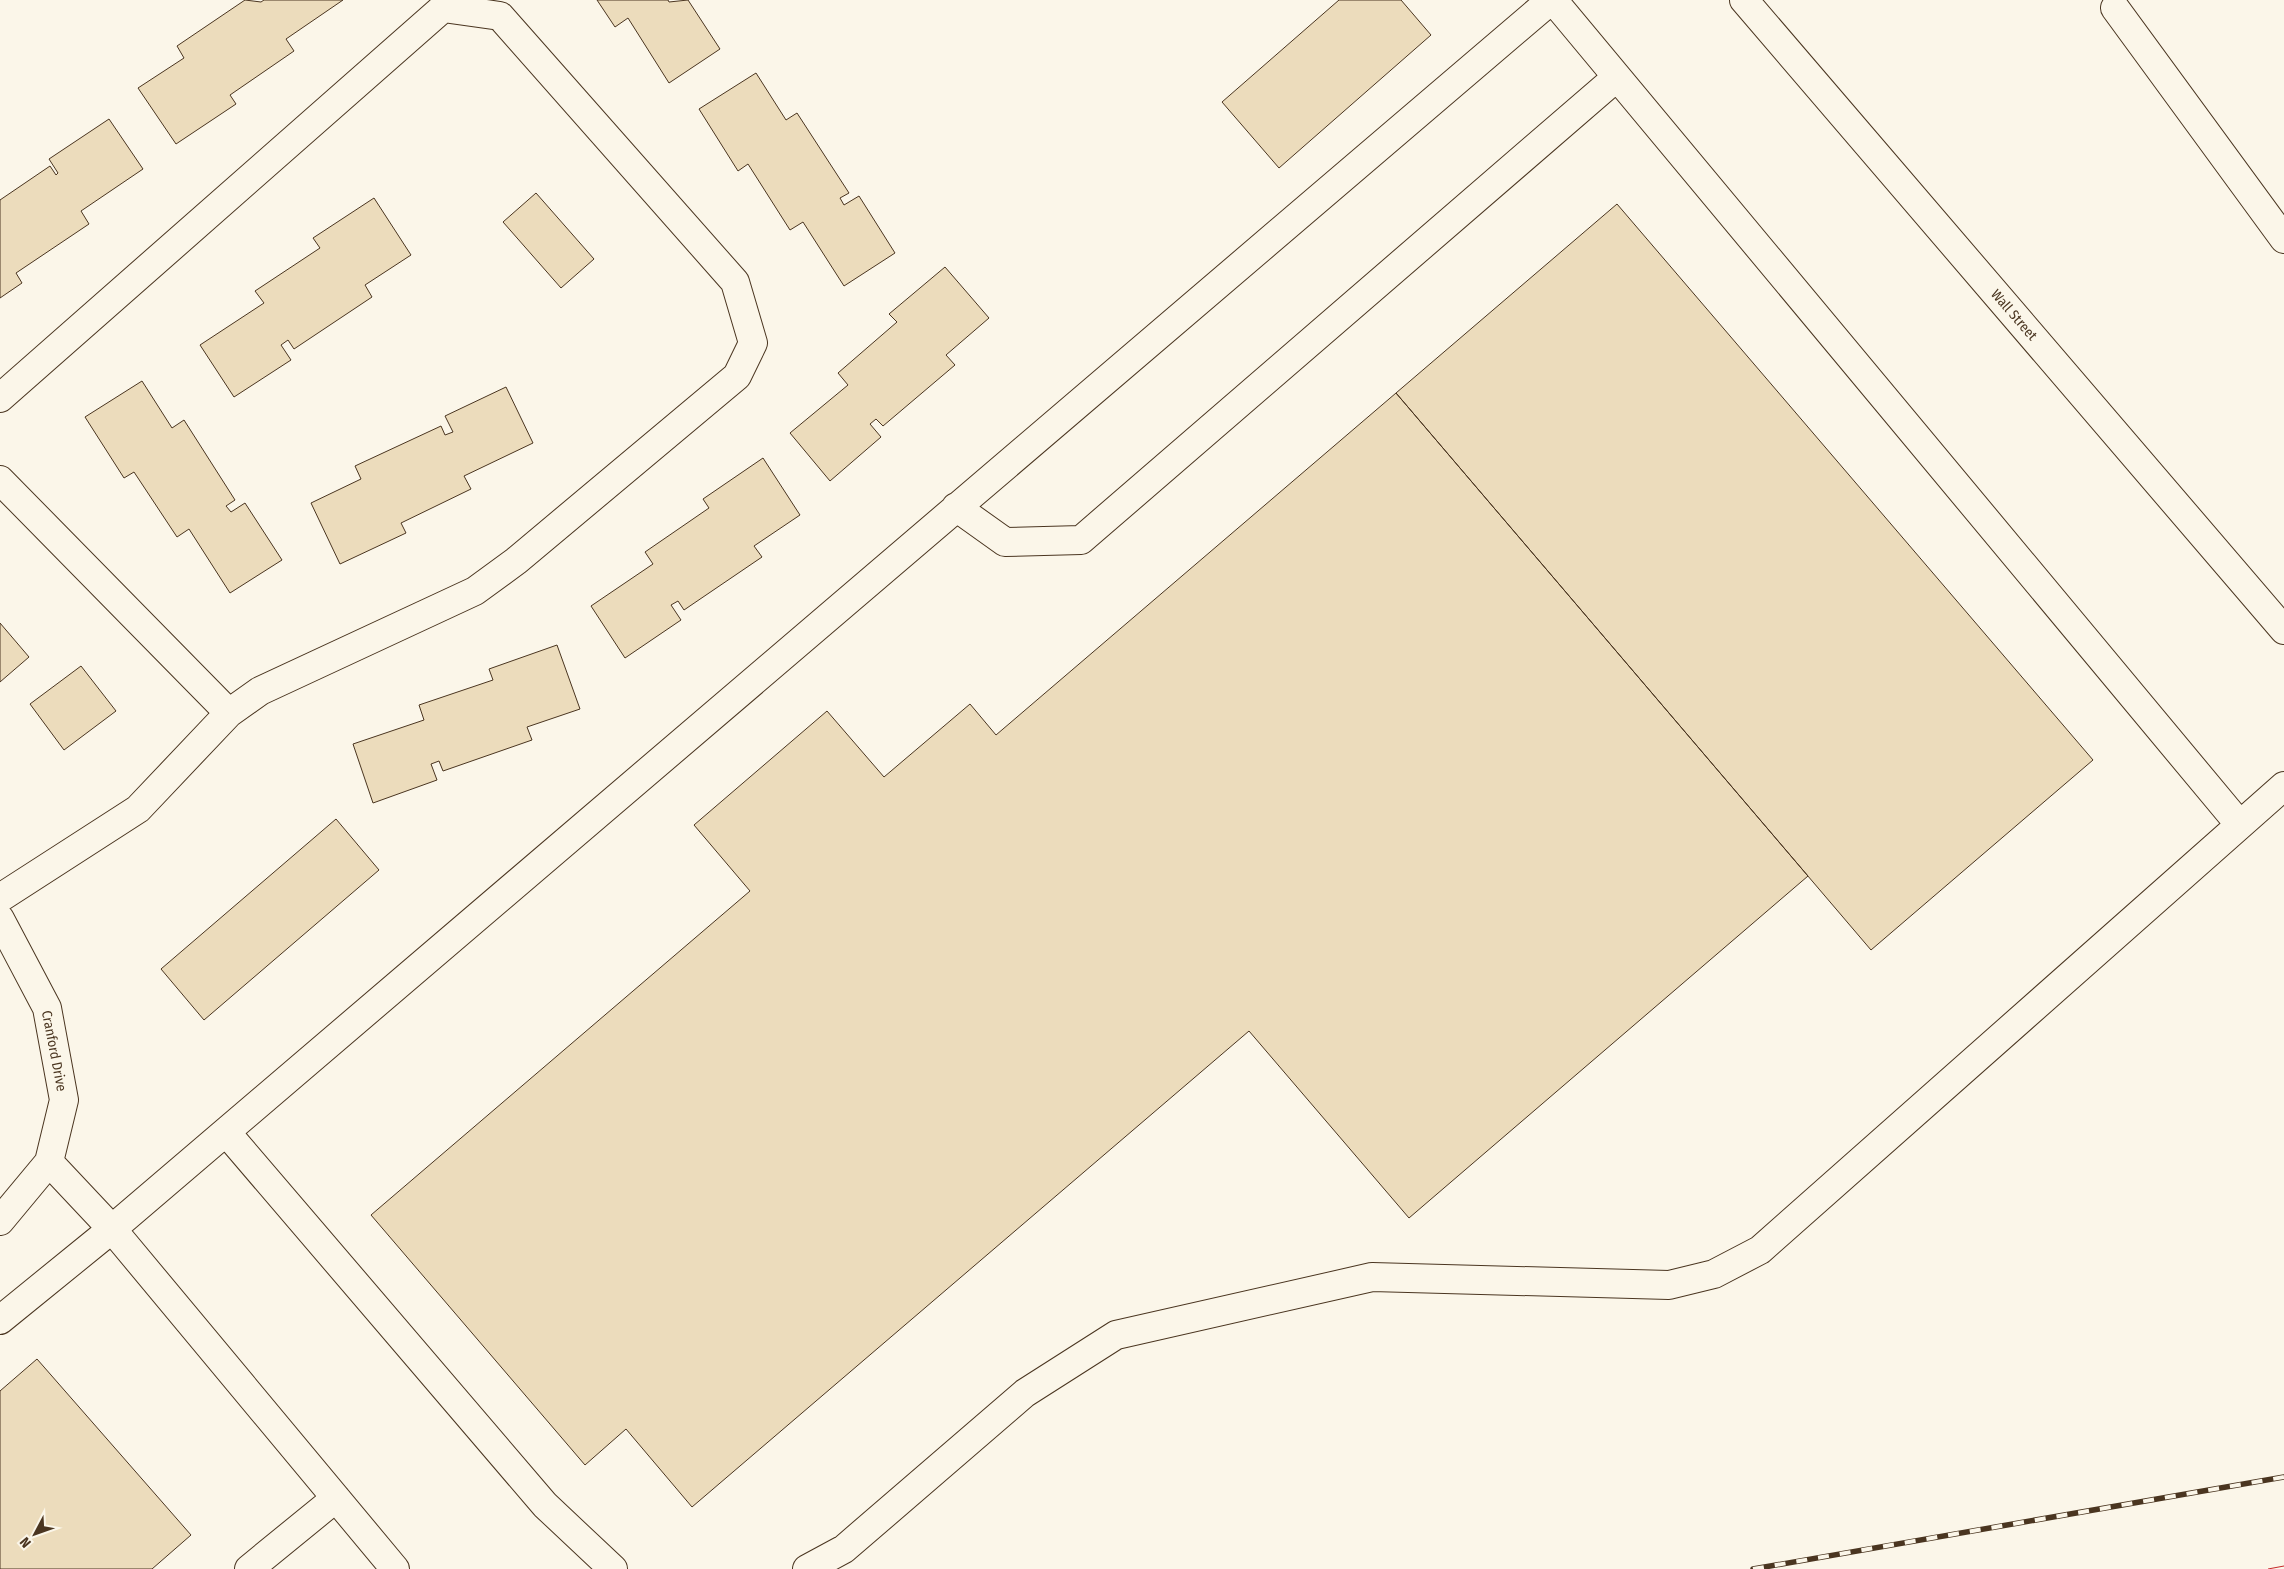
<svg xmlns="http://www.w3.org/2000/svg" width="2284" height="1569" font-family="'Fira Sans Condensed',sans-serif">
<rect width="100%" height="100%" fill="#fbf6e9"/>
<path fill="#ecdcbc" stroke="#4a3520" d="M245 0 261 2 264 0H343L286 39 294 51 230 95 236 104 176 144 138 88 184 58 177 46Z
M597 0H668L669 2 688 0 720 49 669 83 628 18 615 27Z
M1339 0H1401L1431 35 1279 168 1222 102Z
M756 73 786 120 797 113 849 193 840 198 844 205 859 196 895 253 844 286 803 222 790 230 748 164 738 171 699 109Z
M109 119 143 169 81 211 89 224 16 273 22 283 0 298V200L50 166 56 175 58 173 49 159Z
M536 193 594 259 561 288 503 222Z
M374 198 411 255 365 285 372 297 294 349 288 340 281 345 291 360 234 397 200 345 264 303 255 291 320 248 313 238Z
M1617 204 2093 760 1871 950 1396 393Z
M945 267 989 318 946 355 955 365 883 426 876 419 870 424 881 437 830 481 790 433 848 385 838 373 897 322 889 314Z
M142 381 172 428 184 420 235 500 226 506 231 512 245 503 282 560 230 593 189 529 177 537 134 472 124 478 85 417Z
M506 387 533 443 464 476 471 489 401 523 406 533 340 564 311 503 361 479 355 466 441 426 445 435 453 432 445 416Z
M1396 393 1808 876 1409 1218 1249 1031 692 1507 626 1429 585 1465 371 1215 750 891 694 825 827 711 884 777 970 704 996 735Z
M763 458 800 515 754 546 762 557 684 610 678 601 671 605 681 620 625 658 591 606 653 564 645 552 709 508 703 499Z
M0 623 29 657 0 682Z
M557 645 580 709 527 727 532 740 443 771 439 761 431 764 437 780 373 803 353 744 424 720 419 705 493 680 489 669Z
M81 666 116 711 64 750 30 704Z
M336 819 379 870 204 1020 161 969Z
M37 1359 191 1535 152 1569H0V1391Z"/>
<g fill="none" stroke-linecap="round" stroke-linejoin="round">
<g stroke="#4a3520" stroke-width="30">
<path id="minor" d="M1553 0 2240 825
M1744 0 2284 630
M2115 8 2284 239
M0 398 443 8 500 16 735 282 753 343 737 376 516 561 475 591 260 691 229 713 138 809 0 898
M0 480 229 713
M956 507 1005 542 1081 540 1617 77
M0 919 47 1008 64 1100 49 1162 0 1221
M226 1132 545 1505 613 1569
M49 1162 112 1229 395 1569
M0 1320 112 1229 1551 0
M249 1569 336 1498
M807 1569 844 1549 1025 1393 1116 1335 1372 1277 1669 1285 1714 1274 1760 1250 2284 786"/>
</g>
<use href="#minor" stroke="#fbf6e9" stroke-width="28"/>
<g stroke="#4a3520" stroke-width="5.5">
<path id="rail" d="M1753 1569 2284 1477"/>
</g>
<use href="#rail" stroke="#fbf6e9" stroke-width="4" stroke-dasharray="11" stroke-linecap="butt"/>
<path stroke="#c62828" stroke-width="1" stroke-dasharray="18 4 2.5 4" stroke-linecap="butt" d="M2268 1569 2284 1566"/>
</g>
<g text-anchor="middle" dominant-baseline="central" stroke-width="4" stroke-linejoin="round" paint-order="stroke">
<g font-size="14" fill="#4a3520" stroke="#fbf6e9">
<text transform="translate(2014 315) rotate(49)">Wall Street</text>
<text transform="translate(54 1051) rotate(79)">Cranford Drive</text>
</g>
</g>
<g transform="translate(35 1534) rotate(229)" stroke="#fbf6e9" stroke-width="4" paint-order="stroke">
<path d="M0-4L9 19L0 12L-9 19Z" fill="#4a3520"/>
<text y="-8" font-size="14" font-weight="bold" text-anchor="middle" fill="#4a3520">N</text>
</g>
</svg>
